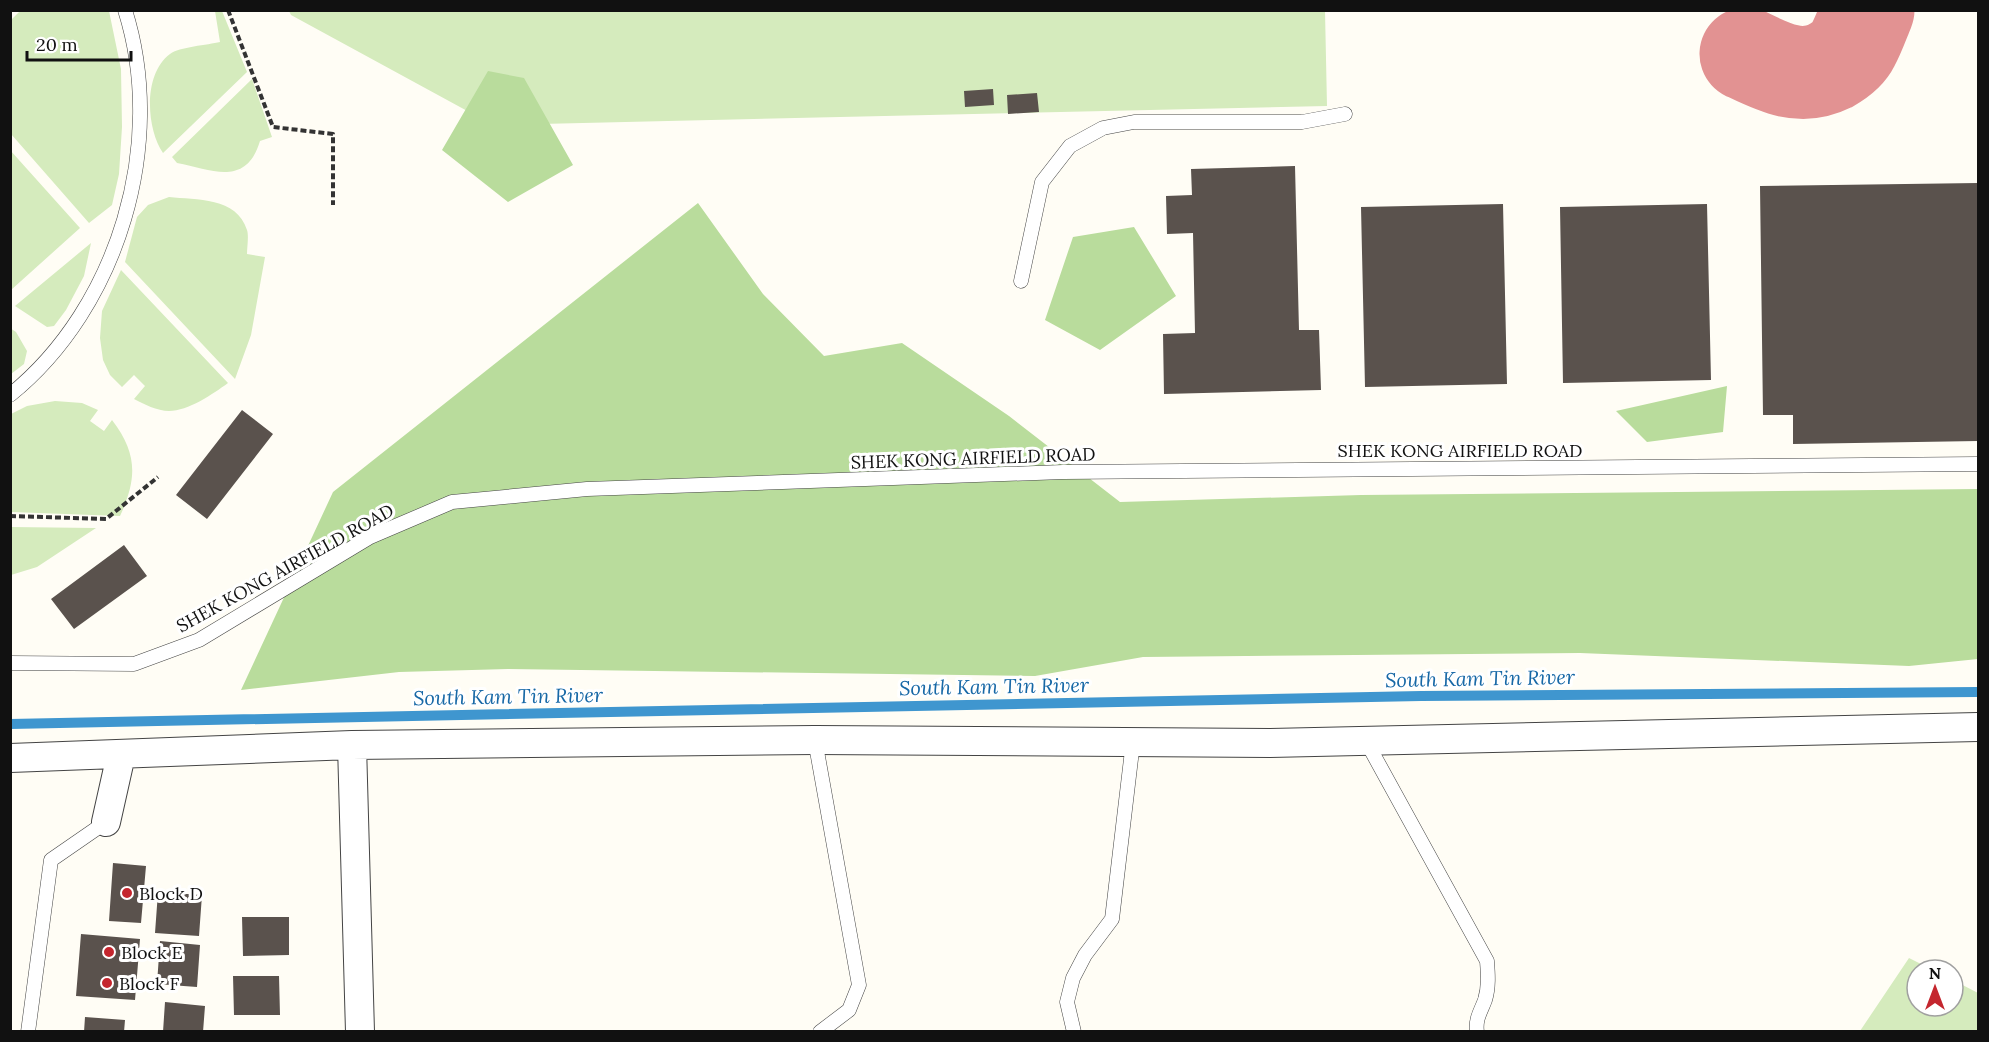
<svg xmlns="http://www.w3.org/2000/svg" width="1989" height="1042" font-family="Lora,serif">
<rect width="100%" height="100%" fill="#fffdf5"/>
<path fill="#d5ebbd" d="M20 11H109L121 69 122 127 119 174 112 205 89 223 11 134V20Z
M215 11H222L247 72 163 153C146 128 143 74 170 54 179 47 208 45 220 42Z
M289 11H1325L1327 106 493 125 291 15Z
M252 79 272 137 260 141C246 187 213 170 177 163L172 157Z
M10 150 80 228 11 290H10Z
M169 197C196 200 237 197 247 230 249 236 247 247 247 254L265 257 251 335 235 379 125 262 137 217 148 205Z
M91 243 84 276 66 310 54 326 47 327 15 306Z
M121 270 228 383C213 394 188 411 169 411 157 411 144 404 134 399L145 386 134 375 122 387 110 375 103 360 100 338 102 311Z
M10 328 16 332 27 351 24 364 11 374Z
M55 401 82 403 98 410 90 421 104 431 112 420C138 454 137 479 120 516L11 512V414L27 406Z
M11 527 96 528 37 567 11 575Z
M1909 958 1933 970H1917V1006H1953V980L1978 993V1031H1860Z"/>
<path fill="#b9dc9c" d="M488 71 524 78 573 165 508 202 442 150Z
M698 203 763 294 824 356 902 343 1009 416 1120 502 1361 495 1978 489V659L1909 666 1580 653 1143 657 1035 676 508 669 399 672 241 690 333 492Z
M1134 227 1176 296 1100 350 1045 320 1073 237Z
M1727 386 1723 432 1647 442 1616 411Z"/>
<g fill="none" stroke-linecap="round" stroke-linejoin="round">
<path stroke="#3f96cf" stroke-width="10" d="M10 724 1421 696 1978 692"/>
<path stroke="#e29292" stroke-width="93" d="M1746 54C1773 67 1800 81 1830 66 1839 61 1848 55 1853 45 1859 34 1863 22 1868 10"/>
</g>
<path fill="#5a524d" d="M993 89 994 105 965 107 964 91Z
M1037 93 1039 112 1008 114 1007 95Z
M1295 166 1299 330H1319L1321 390 1164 394 1163 334 1195 333 1193 233 1167 234 1166 196 1192 195 1191 169Z
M1978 183V441L1793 444V415H1763L1760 186Z
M1503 204 1507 384 1365 387 1361 207Z
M1707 204 1711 380 1563 383 1560 207Z
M242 410 273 434 207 519 176 495Z
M124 545 147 576 74 629 51 599Z
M113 863 146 866 141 923 109 921Z
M158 892 202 895 199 936 155 933Z
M242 917H289V955L243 956Z
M81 934 140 939 135 1000 76 996Z
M160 941 200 945 197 987 157 984Z
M233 976H279L280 1015H234Z
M165 1002 205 1006 203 1032H163Z
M85 1017 125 1020 124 1032H84Z"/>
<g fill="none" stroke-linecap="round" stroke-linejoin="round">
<g stroke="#444" stroke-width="15">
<path id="service" d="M1021 281 1042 182 1070 146 1103 128 1134 122H1302L1345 114
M10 395C119 307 167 143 125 10
M10 663 134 664 199 640 370 537 452 502 587 489 1063 472 1978 464
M815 740 859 985 849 1010 820 1032
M1366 741 1487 961C1488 974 1489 987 1485 1000 1481 1011 1475 1019 1477 1032
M28 1032 51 860 106 822
M1074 1032 1067 1002 1073 978 1085 955 1112 919 1133 742"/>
</g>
<g stroke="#444" stroke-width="30">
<path id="minor" d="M352 745 360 1032
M10 758 352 745 815 740 1270 743 1978 727
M106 822 121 755"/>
</g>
<path stroke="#333" stroke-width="4" stroke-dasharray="6 3" stroke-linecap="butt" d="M228 10 273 127 333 134V205
M199 11V10
M10 516 106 519 158 477"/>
<use href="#service" stroke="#fff" stroke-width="14"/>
<use href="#minor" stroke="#fff" stroke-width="28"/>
</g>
<g fill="#c4262e" stroke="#fff" stroke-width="2">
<circle cx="127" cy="893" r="6"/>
<circle cx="109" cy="952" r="6"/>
<circle cx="107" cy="983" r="6"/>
</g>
<g text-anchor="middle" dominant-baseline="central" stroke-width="6" stroke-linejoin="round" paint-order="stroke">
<g font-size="18" fill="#111" stroke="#fff">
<text x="1460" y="450">SHEK KONG AIRFIELD ROAD</text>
<text transform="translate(973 458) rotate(-2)">SHEK KONG AIRFIELD ROAD</text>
<text transform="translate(285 568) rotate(-29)">SHEK KONG AIRFIELD ROAD</text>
</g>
<g font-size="18" fill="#111" stroke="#fff" text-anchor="start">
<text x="139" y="893">Block D</text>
<text x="121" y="952">Block E</text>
<text x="119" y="983">Block F</text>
</g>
<g font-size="20" font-style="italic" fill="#1768a6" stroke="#fff">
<text transform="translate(1480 678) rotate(-1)">South Kam Tin River</text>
<text transform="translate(994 686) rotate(-1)">South Kam Tin River</text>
<text transform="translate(508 696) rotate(-1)">South Kam Tin River</text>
</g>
</g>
<rect width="1989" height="1042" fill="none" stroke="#111111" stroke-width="24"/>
<g transform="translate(1935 988)"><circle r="28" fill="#ffffff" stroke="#a0a0a0" stroke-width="1.5"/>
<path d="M0-4.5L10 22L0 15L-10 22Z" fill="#c4262e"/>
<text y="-9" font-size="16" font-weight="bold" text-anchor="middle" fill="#111111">N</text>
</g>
<path d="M27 51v9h104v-9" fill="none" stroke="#111111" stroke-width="3"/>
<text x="36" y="51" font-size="18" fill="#111111" stroke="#ffffff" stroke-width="4.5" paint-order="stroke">20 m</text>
</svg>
